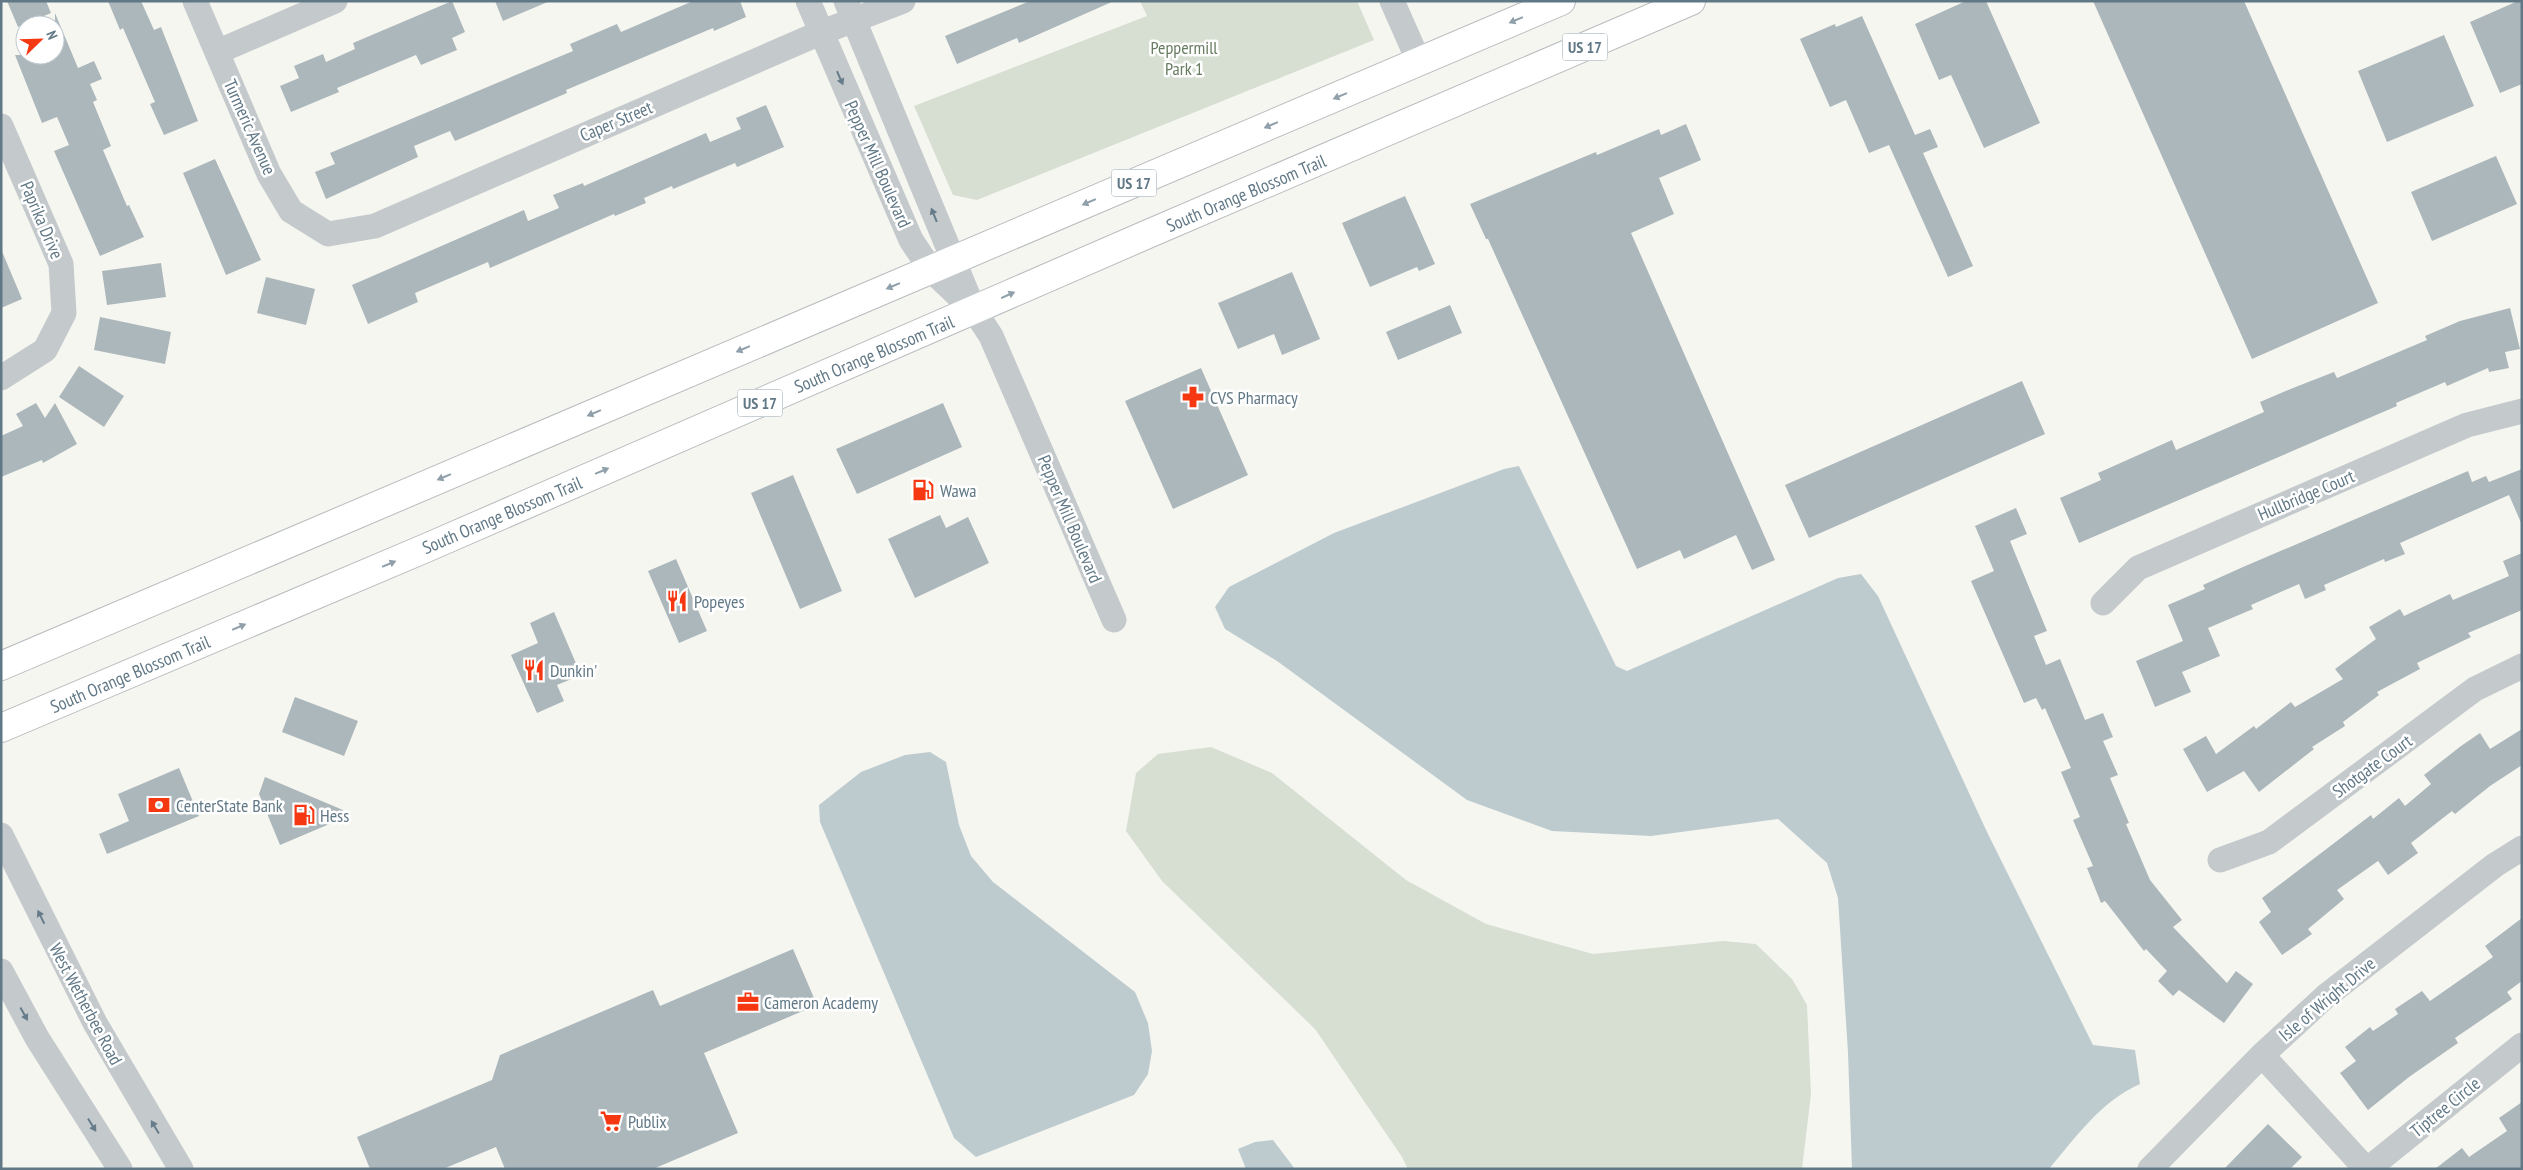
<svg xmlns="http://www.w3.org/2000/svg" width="2523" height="1170" font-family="'PT Sans Narrow',sans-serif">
<rect width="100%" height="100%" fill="#f6f6f1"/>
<path fill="#d7ded2" d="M1140 1H1357L1374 40 977 200 953 195 914 106 1147 16Z
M1211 747 1272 773 1406 880 1486 924 1593 954 1723 941 1756 944 1792 979 1807 1005 1811 1094 1802 1169H1408L1402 1157 1315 1029 1162 881 1126 831 1136 773 1158 754Z"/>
<path fill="#bdcbcf" d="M1519 466 1616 666 1627 671 1838 578 1861 574 1878 596 1987 832 2093 1045 2135 1050 2140 1084C2101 1101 2076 1137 2049 1169H1852L1848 1053 1838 898 1827 863 1778 819 1651 836 1552 831 1467 800 1277 661 1225 629 1215 607 1229 587 1334 533 1504 469Z
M930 752 946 762 959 825 971 856 993 882 1135 992 1148 1023 1152 1051 1148 1074 1134 1095 976 1157 954 1138 820 822 819 805 861 772 905 755Z
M1273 1140 1295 1169H1246L1238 1149 1255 1142Z"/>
<path fill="#acb7bb" d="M7 1H46L51 13 18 27Z
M108 1H141L154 30 161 27 198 121 164 135 150 104 155 102 123 28 120 30Z
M452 1 465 32 452 38 457 50 421 65 416 55 337 88 339 92 291 112 280 86 299 78 294 66 323 54 326 62 355 49 353 43Z
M495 1H550L503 21Z
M693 1H740L746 17 714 31 713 28 566 90 567 93 455 141 450 131 414 146 418 157 326 199 315 172 335 164 330 153 573 51 570 44 617 24 621 32Z
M1030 1H1114L1019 43 1017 38 957 64 945 36Z
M1966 1H1986L2040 123 1984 148 1951 75 1939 80 1915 24Z
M2093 1H2244L2378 303 2252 359Z
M2518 1H2522V84L2500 93 2470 22Z
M55 13 78 68 94 61 102 79 90 84 97 100 93 102 111 146 103 150 127 206 129 205 144 237 100 256 54 151 69 145 57 117 42 123 15 55H55Z
M1862 16 1915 135 1930 129 1938 147 1923 153 1973 266 1948 277 1889 145 1869 153 1846 100 1830 107 1800 39 1835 24 1836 27Z
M2444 35 2474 106 2387 142 2358 71Z
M766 105 784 147 737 167 735 163 673 189 672 186 644 198 646 203 615 216 614 214 490 268 488 262 415 293 418 302 368 324 352 285 524 210 528 221 559 208 553 195 583 183 584 186 706 133 710 142 741 129 736 118Z
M1686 124 1701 160 1659 178 1674 214 1631 233 1775 560 1752 570 1736 535 1684 559 1680 550 1637 569 1488 239H1486L1470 204 1596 152 1597 155 1659 129 1661 135Z
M2496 156 2517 204 2432 241 2411 192Z
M215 159 261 260 226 275 183 173Z
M1405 196 1435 264 1419 271 1417 267 1370 287 1342 223Z
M1 249 22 299 1 308Z
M161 263 166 297 107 305 102 271Z
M1292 272 1320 339 1282 355 1274 334 1238 349 1218 303Z
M266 277 315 289 306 325 257 313Z
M1450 305 1462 333 1398 360 1386 332Z
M2510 308 2520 349 2505 352 2509 368 2489 372 2488 368 2447 386 2445 382 2396 403 2397 406 2079 543 2060 498 2101 480 2098 473 2172 440 2176 450 2264 412 2260 402 2293 388 2334 372 2337 378 2427 340 2425 336 2460 321Z
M100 317 171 332 165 364 94 350Z
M79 366 124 396 104 427 59 397Z
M1201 368 1248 475 1173 509 1125 401Z
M2022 381 2045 434 1809 538 1785 485Z
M36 403 45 418 55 403 77 444 43 463 42 460 1 477V436L23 426 16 414Z
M943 403 962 447 857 494 836 449Z
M2522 469V525L2509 495 2400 543 2405 554 2385 562 2384 559 2324 585 2326 590 2305 599 2299 584 2251 605 2253 609 2208 628 2220 656 2182 672 2191 692 2155 707 2136 661 2183 641 2168 605 2205 589 2203 585 2243 567 2468 471 2472 482 2486 476 2489 482Z
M793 475 842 591 800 609 751 493Z
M2016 508 2027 534 2010 541 2047 631 2034 636 2046 665 2060 659 2085 720 2103 713 2113 737 2103 741 2118 775 2110 778 2129 823 2126 824 2150 880 2182 920 2173 927 2227 983 2236 971 2253 984 2224 1023 2179 990 2173 996 2158 981 2167 971 2146 949 2144 951 2105 901 2101 903 2087 868 2093 866 2073 820 2080 817 2061 772 2071 768 2045 708 2042 710 2036 698 2024 703 1971 581 1994 571 1975 526Z
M940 515 946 528 968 517 989 563 915 598 888 539Z
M2522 553V610L2468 633 2471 637 2417 663 2420 669 2377 692 2379 695 2343 722 2345 726 2312 747 2314 749 2259 792 2244 771 2207 792 2183 749 2206 736 2216 754 2254 726 2256 729 2291 702 2295 707 2343 679 2335 669 2376 639 2369 627 2400 609 2404 616 2450 594 2453 600 2509 576 2503 561Z
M676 559 707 631 679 643 648 571Z
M554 612 581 675 557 685 564 701 537 713 511 655 538 643 530 623Z
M295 697 358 721 344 756 282 732Z
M2522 729V765L2490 786 2455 814 2452 811 2411 843 2418 853 2388 875 2378 861 2337 890 2344 899 2308 929 2312 934 2282 955 2259 922 2271 912 2262 898 2371 815 2373 819 2399 798 2405 806 2431 784 2424 775 2461 746 2480 733 2490 749Z
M179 768 199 816 107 854 99 834 129 821 118 794Z
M265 777 343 810 339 820 280 845 259 794Z
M2522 918V981L2507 992 2512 999 2455 1038 2458 1043 2409 1077 2368 1110 2340 1073 2356 1061 2345 1047 2370 1027 2373 1031 2398 1014 2395 1009 2422 991 2430 1001 2493 957 2485 946Z
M793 949 817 1005 704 1053 738 1133 653 1169H505L496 1147 443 1169H370L357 1137 492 1080 500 1055 653 990 660 1006Z
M2522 1102V1169H2435L2462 1148 2469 1157 2507 1131 2499 1118Z
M2268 1124 2302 1157 2290 1169H2224Z"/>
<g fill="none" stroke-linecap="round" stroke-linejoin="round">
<g stroke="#b7bcbf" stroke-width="30">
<path id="major" d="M1 666 1561 1
M1 728 426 548 1148 234 1691 1"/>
</g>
<path stroke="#c4c9cc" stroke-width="25" d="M195 1 269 174 291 211 328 234 375 226 820 33 903 1
M808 1 911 240 931 270 968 305
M846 1 974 310 991 336 1114 620
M1392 1 1419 62
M217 52 335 1
M1 126 61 264 64 313 45 350 1 378
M2103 603 2138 568 2467 425 2522 411
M1 835 95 1023 181 1169
M2220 860 2269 842 2475 689 2522 666
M1 971 37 1038 120 1169
M2262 1055 2366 1169
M2150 1169 2262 1055 2326 996 2495 865 2522 848
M2368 1169 2522 1045"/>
<use href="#major" stroke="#fff" stroke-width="28"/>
</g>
<defs><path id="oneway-solid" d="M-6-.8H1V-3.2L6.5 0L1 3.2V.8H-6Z" transform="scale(1.25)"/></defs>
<g fill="#90a0aa">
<use href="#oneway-solid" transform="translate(1516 20) rotate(157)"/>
<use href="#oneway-solid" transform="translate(1340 96) rotate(157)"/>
<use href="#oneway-solid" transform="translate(1271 125) rotate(157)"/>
<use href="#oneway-solid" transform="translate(1089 202) rotate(157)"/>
<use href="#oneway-solid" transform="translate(893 286) rotate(157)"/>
<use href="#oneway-solid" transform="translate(1008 295) rotate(-24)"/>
<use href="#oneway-solid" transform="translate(743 349) rotate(157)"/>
<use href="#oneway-solid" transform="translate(594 413) rotate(157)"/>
<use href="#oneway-solid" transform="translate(602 471) rotate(-23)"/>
<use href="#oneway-solid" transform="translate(444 477) rotate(157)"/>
<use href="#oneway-solid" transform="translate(389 564) rotate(-23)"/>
<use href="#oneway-solid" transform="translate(239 627) rotate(-23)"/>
</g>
<g fill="#667c8a">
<use href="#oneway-solid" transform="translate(840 78) rotate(66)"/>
<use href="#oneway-solid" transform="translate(934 215) rotate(-112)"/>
<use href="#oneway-solid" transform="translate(41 917) rotate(-116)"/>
<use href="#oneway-solid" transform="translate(24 1014) rotate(61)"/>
<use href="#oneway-solid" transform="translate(92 1125) rotate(58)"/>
<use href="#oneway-solid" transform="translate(155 1127) rotate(-121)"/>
</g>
<defs>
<g id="pharmacy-bare" transform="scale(1.725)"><path d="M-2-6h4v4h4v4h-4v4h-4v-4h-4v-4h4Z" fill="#f53812" stroke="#fff" stroke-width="2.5" paint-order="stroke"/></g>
<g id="fuel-bare" transform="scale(1.725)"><path d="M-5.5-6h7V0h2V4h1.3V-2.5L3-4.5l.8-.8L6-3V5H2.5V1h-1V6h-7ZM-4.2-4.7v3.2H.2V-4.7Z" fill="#f53812" stroke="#fff" stroke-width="2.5" paint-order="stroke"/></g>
<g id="restaurant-bare" transform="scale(1.725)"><path d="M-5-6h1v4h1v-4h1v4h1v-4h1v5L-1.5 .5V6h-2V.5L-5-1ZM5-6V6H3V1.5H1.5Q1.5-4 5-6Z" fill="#f53812" stroke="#fff" stroke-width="2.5" paint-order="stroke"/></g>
<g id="bank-bare" transform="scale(1.725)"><path d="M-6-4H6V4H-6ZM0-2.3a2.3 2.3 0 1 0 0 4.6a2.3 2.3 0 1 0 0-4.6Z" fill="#f53812" stroke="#fff" stroke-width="2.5" paint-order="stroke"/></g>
<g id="office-bare" transform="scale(1.725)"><path d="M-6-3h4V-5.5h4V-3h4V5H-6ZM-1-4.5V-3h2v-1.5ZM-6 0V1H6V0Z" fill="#f53812" stroke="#fff" stroke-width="2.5" paint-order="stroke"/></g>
<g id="supermarket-bare" transform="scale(1.725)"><path d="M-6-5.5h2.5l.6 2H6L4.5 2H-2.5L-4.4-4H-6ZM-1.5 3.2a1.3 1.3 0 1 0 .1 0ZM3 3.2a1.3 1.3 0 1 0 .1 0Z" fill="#f53812" stroke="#fff" stroke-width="2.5" paint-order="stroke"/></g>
</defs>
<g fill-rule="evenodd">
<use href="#pharmacy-bare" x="1193" y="397"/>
<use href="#fuel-bare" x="923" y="490"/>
<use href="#restaurant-bare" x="677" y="601"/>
<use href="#restaurant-bare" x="534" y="670"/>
<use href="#bank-bare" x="159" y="805"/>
<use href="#fuel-bare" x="304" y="815"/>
<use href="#office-bare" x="748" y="1002"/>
<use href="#supermarket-bare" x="611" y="1121"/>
</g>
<g text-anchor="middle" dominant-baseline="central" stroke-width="5" stroke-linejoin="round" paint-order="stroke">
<g fill="#fff" stroke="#90a0aa" stroke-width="1">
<rect x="1562.5" y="33.5" width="45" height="27" rx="4"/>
<rect x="1111.5" y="169.5" width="45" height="27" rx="4"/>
<rect x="737.5" y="389.5" width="45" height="27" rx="4"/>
</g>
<g font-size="16" font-weight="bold" fill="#617886">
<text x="1585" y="47">US 17</text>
<text x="1134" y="183">US 17</text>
<text x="760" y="403">US 17</text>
</g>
<g font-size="18" fill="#687c61" stroke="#fff">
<text x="1184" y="47">Peppermill<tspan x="1184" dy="21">Park 1</tspan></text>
</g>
<g font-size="18" fill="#617886" stroke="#fff">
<text transform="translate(616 121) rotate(-23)">Caper Street</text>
<text transform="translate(250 127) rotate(66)">Turmeric Avenue</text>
<text transform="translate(878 164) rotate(66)">Pepper Mill Boulevard</text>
<text transform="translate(1246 193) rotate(-23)">South Orange Blossom Trail</text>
<text transform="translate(42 220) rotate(67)">Paprika Drive</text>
<text transform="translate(874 354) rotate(-23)">South Orange Blossom Trail</text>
<text transform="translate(2306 495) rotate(-23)">Hullbridge Court</text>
<text transform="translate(502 515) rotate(-23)">South Orange Blossom Trail</text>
<text transform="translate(1070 519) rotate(67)">Pepper Mill Boulevard</text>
<text transform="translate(130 674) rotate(-23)">South Orange Blossom Trail</text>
<text transform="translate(2372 766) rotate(-36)">Shotgate Court</text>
<text transform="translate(2327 999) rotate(-40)">Isle of Wright Drive</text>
<text transform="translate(86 1004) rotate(62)">West Wetherbee Road</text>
<text transform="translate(2445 1107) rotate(-39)">Tiptree Circle</text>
</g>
<g font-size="18" fill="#617886" stroke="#fff" text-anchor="start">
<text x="1210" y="397">CVS Pharmacy</text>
<text x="940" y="490">Wawa</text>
<text x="694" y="601">Popeyes</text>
<text x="550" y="670">Dunkin'</text>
<text x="176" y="805">CenterState Bank</text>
<text x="320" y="815">Hess</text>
<text x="764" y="1002">Cameron Academy</text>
<text x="628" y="1121">Publix</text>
</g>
</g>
<rect width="2523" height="1170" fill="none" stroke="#617886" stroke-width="5"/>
<g transform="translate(40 40) rotate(67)"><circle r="24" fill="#ffffff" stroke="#c0c9cf"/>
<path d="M0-4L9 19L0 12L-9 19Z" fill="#f53812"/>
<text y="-8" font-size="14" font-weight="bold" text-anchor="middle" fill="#617886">N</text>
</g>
</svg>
